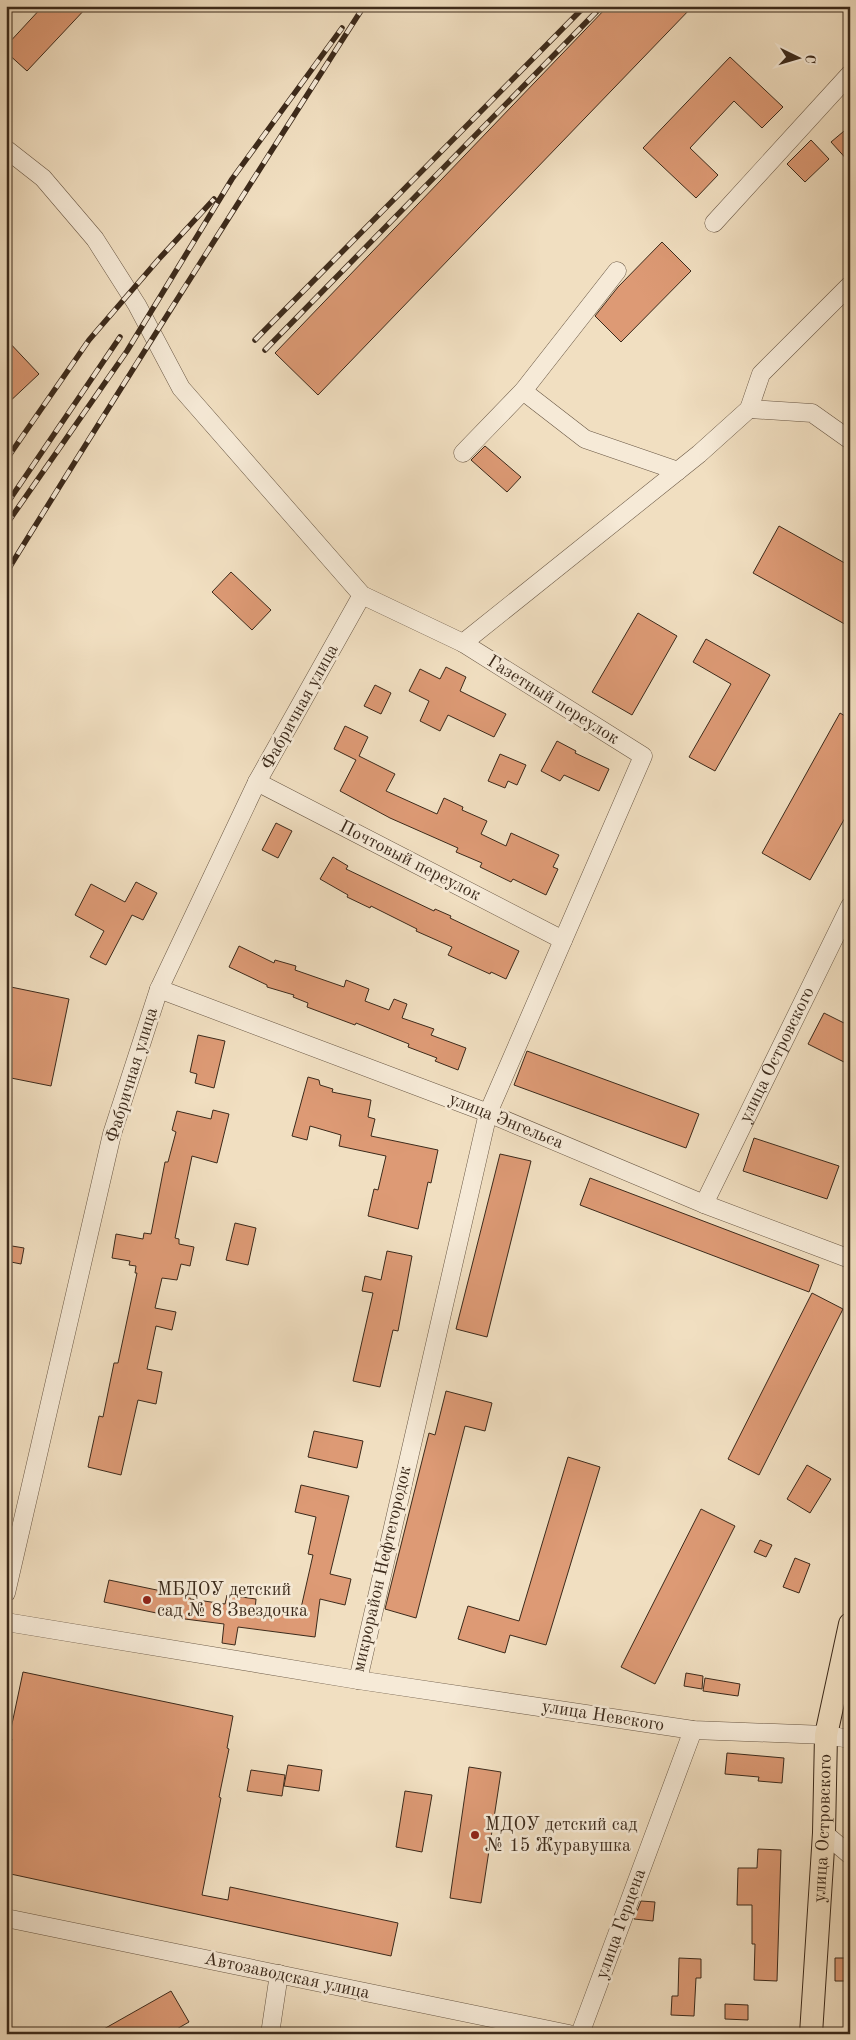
<svg xmlns="http://www.w3.org/2000/svg" width="856" height="2040" font-family="'Old Standard TT',serif">
<rect width="100%" height="100%" fill="#f1dfc1"/>
<filter id="stains"><feTurbulence type="fractalNoise" baseFrequency=".004" numOctaves="4"/><feColorMatrix values="0 0 0 0 .2 0 0 0 0 .09 0 0 0 0 .02 0 0 0 .5 -.17"/></filter>
<radialGradient id="worn" r=".72"><stop offset=".6" stop-color="#630" stop-opacity="0"/><stop offset="1" stop-color="#630" stop-opacity=".3"/></radialGradient>
<path fill="#dd9a75" stroke="#3c2a1b" d="M43 6H88L27 71 6 52V46Z
M608 6H693L318 395 275 353Z
M730 57 783 107 762 128 734 101 690 148 718 175 696 198 643 148Z
M850 126V163L831 142Z
M811 140 829 159 805 182 787 164Z
M662 242 691 271 621 342 595 316 618 287Z
M6 339 39 374 6 405Z
M485 446 521 477 507 492 471 460Z
M779 526 850 566V627L753 573Z
M231 572 271 610 252 630 212 592Z
M638 613 677 636 632 715 592 692Z
M706 639 770 675 715 771 689 757 731 684 693 662Z
M446 667 466 677 460 691 506 714 494 737 448 715 440 731 420 721 429 701 409 691 420 669 440 679Z
M375 685 391 693 381 714 364 706Z
M840 713 850 719V809L810 880 762 853Z
M345 726 368 737 359 756 395 774 386 791 437 814 444 798 463 807 462 810 487 821 481 834 506 846 511 833 559 855 553 867 558 869 546 895 513 879 511 882 480 867 482 863 456 852 458 848 390 818 340 791 356 760 334 749Z
M557 741 576 751 575 753 609 769 599 791 564 775 560 781 541 771Z
M500 754 526 765 517 785 508 781 505 788 488 781Z
M276 823 292 831 278 858 262 850Z
M333 857 348 866 346 869 434 911 435 909 451 916 450 918 519 951 506 979 491 972 490 974 448 955 452 947 416 931 417 929 371 906 370 908 347 897 348 895 320 879Z
M136 882 157 893 143 920 132 915 106 965 90 957 104 931 75 915 91 884 125 902Z
M239 946 274 963 275 960 296 966 295 970 344 987 346 980 369 989 365 1001 389 1010 394 999 407 1004 402 1018 434 1029 431 1035 466 1048 458 1070 435 1061 437 1058 408 1047 409 1044 356 1023 355 1025 307 1007 308 1003 293 997 294 995 267 987V985L229 967Z
M6 986 69 999 51 1086 6 1077Z
M824 1013 850 1026V1065L808 1044Z
M198 1035 225 1041 214 1088 195 1083 197 1074 190 1072Z
M527 1051 699 1114 686 1148 514 1085Z
M308 1077 319 1080 320 1085 333 1089 332 1092 371 1100 368 1117 375 1119 371 1136 438 1150 431 1183 428 1182 418 1229 368 1216 374 1189 378 1190 386 1156 339 1146 341 1135 310 1126 307 1140 292 1136Z
M213 1110 229 1114 217 1163 192 1156 175 1238 179 1239V1244L194 1247 190 1266 181 1264 177 1280 162 1278 155 1308 176 1312 172 1330 156 1326 147 1369 162 1372 156 1404 138 1400 121 1475 88 1467 99 1416 103 1417 114 1363H118L137 1273H135L136 1266 129 1265 130 1261 112 1258 116 1234 143 1239 144 1233 151 1234 165 1162H168L176 1132 172 1130 177 1111 211 1119Z
M754 1138 839 1166 827 1199 743 1171Z
M500 1154 531 1161 487 1337 456 1329Z
M590 1178 819 1265 809 1292 580 1205Z
M235 1223 256 1228 248 1265 226 1260Z
M6 1245 24 1248 21 1264 6 1261Z
M387 1251 412 1256 398 1331 393 1330 380 1387 353 1381 373 1293 362 1291 365 1276 381 1280Z
M812 1293 843 1309 759 1475 728 1459Z
M446 1391 492 1403 485 1431 465 1426 416 1618 385 1609 429 1433 435 1435Z
M314 1431 363 1441 357 1468 308 1457Z
M568 1457 600 1467 546 1645 510 1635 505 1653 458 1639 468 1606 519 1621Z
M807 1465 831 1479 810 1513 787 1499Z
M301 1485 349 1496 330 1574 351 1579 345 1605 320 1599 315 1637 238 1627 235 1645 222 1643 224 1624 185 1619 104 1602 109 1580 190 1597V1599L225 1604 227 1595 256 1599 255 1610 299 1617 313 1555 308 1554 316 1517 295 1512Z
M701 1509 735 1526 655 1684 621 1667Z
M760 1540 772 1545 766 1557 754 1552Z
M795 1558 810 1564 799 1593 783 1587Z
M23 1672 233 1716 227 1748 229 1749 219 1797 221 1798 202 1895 228 1900 230 1887 398 1923 391 1956 6 1873V1767L12 1739 9 1738Z
M686 1673 703 1676 702 1689 684 1686Z
M705 1678 740 1684 738 1696 703 1691Z
M727 1753 784 1758 782 1783 758 1781 759 1777 725 1774Z
M288 1765 322 1770 319 1791 284 1786Z
M469 1767 501 1772 481 1903 450 1898Z
M251 1770 285 1775 282 1796 247 1791Z
M405 1791 432 1795 422 1852 396 1847Z
M758 1849 781 1850 777 1981 754 1980 755 1944H752V1905H737L738 1868H757Z
M641 1901 655 1902 653 1921 634 1919Z
M679 1958 701 1959V1978H696L694 2016 671 2015 672 1996H678Z
M835 1958H850V1981H835Z
M171 1991 189 2022 168 2034H95Z
M725 2004 748 2005V2020L725 2019Z"/>
<g fill="none" stroke-linecap="round" stroke-linejoin="round">
<g stroke="#695744" stroke-width="19">
<g id="minor">
<path d="M6 149 43 178 95 239 137 305 181 388 362 595 463 643 699 454 749 409 812 413 850 440"/>
<path d="M714 223 850 74"/>
<path d="M523 391 585 439 678 471"/>
<path d="M749 409 761 374 850 285"/>
<path d="M463 453 523 391 617 271"/>
<path d="M257 782 563 940"/>
<path d="M159 989 488 1113 704 1204 850 1259"/>
<path id="s1" d="M704 1204 850 906"/>
<path d="M6 1593 112 1134 159 989 257 782 362 595"/>
<path d="M6 1622 358 1680 693 1730 826 1735 850 1739"/>
<path d="M358 1680 488 1113 643 756 463 643"/>
<path d="M824 1833 850 1855"/>
<path d="M6 1918 569 2034"/>
<path d="M270 2034 279 1974"/>
<path d="M580 2034 693 1730"/>
</g>
</g>
<g stroke="#3c2a1b" stroke-width="24">
<g id="major">
<path id="s2" d="M811 2034 824 1833 826 1735 850 1624"/>
</g>
</g>
<use href="#minor" stroke="#f6ead7" stroke-width="18"/>
<use href="#major" stroke="#f1dfc1" stroke-width="22"/>
<g stroke="#3c2a1b" stroke-width="5.5">
<path id="rail" d="M255 340 585 6
M265 350 602 6
M6 460 89 340 158 260 214 199
M6 505 120 337
M6 525 127 351 232 179 342 28
M6 573C123 383 243 195 364 6"/>
</g>
<use href="#rail" stroke="#f6ead7" stroke-width="4" stroke-dasharray="11" stroke-linecap="butt"/>
</g>
<g fill="#8f2418" stroke="#f6ead7" stroke-width="2">
<circle cx="147" cy="1600" r="5"/>
<circle cx="475" cy="1835" r="5"/>
</g>
<g text-anchor="middle" dominant-baseline="central" stroke-width="5" stroke-linejoin="round" paint-order="stroke">
<g font-size="18" fill="#3c2a1b" stroke="#f6ead7">
<text transform="translate(553 700) rotate(32)">Газетный переулок</text>
<text transform="translate(300 707) rotate(-61)">Фабричная улица</text>
<text transform="translate(410 861) rotate(27)">Почтовый переулок</text>
<text stroke="none"><textPath href="#s1" startOffset="166">улица Островского</textPath></text>
<text transform="translate(132 1075) rotate(-73)">Фабричная улица</text>
<text transform="translate(506 1121) rotate(22)">улица Энгельса</text>
<text transform="translate(382 1569) rotate(-77)">микрорайон Нефтегородок</text>
<text transform="translate(603 1716) rotate(9)">улица Невского</text>
<text stroke="none"><textPath href="#s2" startOffset="206">улица Островского</textPath></text>
<text transform="translate(621 1924) rotate(-70)">улица Герцена</text>
<text transform="translate(287 1976) rotate(12)">Автозаводская улица</text>
</g>
<g font-size="18" fill="#3c2a1b" stroke="#f6ead7" text-anchor="start">
<text x="157" y="1590">МБДОУ детский<tspan x="157" dy="21">сад № 8 Звездочка</tspan></text>
<text x="485" y="1825">МДОУ детский сад<tspan x="485" dy="21">№ 15 Журавушка</tspan></text>
</g>
</g>
<rect width="856" height="2040" fill="none" stroke="#f1dfc1" stroke-width="25"/>
<rect x="8" y="8" width="841" height="2025" fill="none" stroke="#3c2a1b" stroke-width="2.5"/>
<rect x="12" y="12" width="831" height="2015" fill="none" stroke="#3c2a1b"/>
<g transform="translate(798 58) rotate(95)" stroke="#f6ead7" stroke-width="4" paint-order="stroke">
<path d="M0-4L9 19L0 12L-9 19Z" fill="#3c2a1b"/>
<text y="-8" font-size="14" font-weight="bold" text-anchor="middle" fill="#3c2a1b">С</text>
</g>
<rect width="100%" height="100%" filter="url(#stains)"/>
<rect width="100%" height="100%" fill="url(#worn)"/>
</svg>
